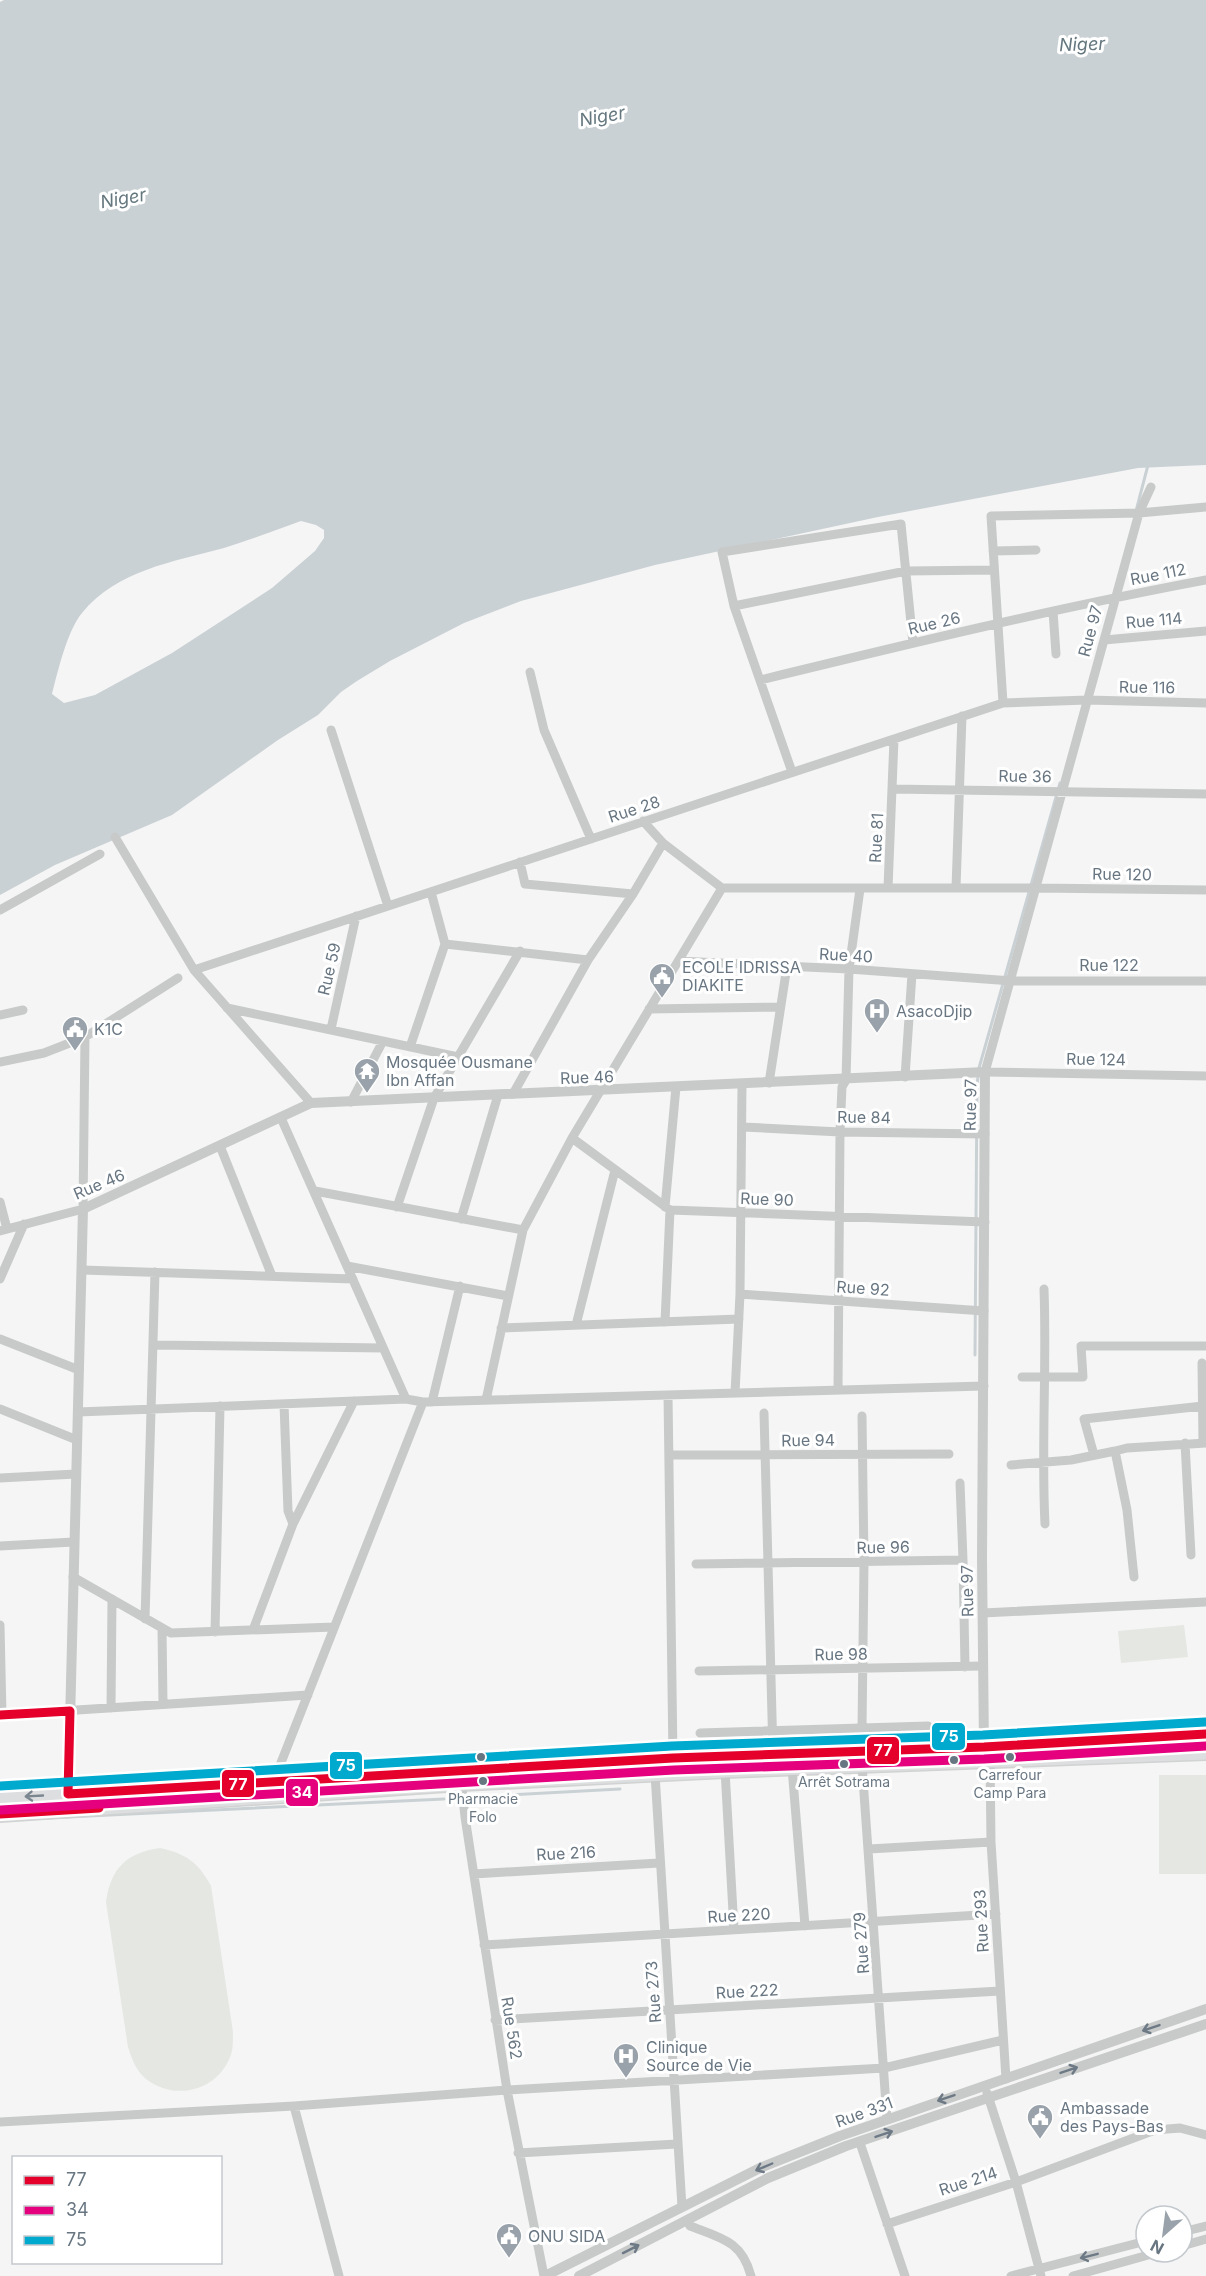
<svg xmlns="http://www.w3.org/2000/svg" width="1206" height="2276" font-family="Inter,sans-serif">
<rect width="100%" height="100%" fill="#f5f5f5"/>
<path fill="#e4e7e2" d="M1184 1625 1188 1657 1121 1663 1118 1631Z
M1159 1775H1206V1874H1159Z
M160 1848C185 1853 199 1863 211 1886L233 2032C233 2038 233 2045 232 2051 222 2089 177 2103 146 2079 136 2071 132 2059 128 2047L106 1902C111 1868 126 1853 160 1848Z"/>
<path fill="#cad1d4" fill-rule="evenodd" d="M4 0H1206V465L1138 468 878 517 655 565 521 601 464 623 390 661 357 681 341 692 318 715 278 740 172 815 55 865 0 895V2ZM301 521 316 525 324 530V538L315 551 272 588 172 653 95 695 64 703 52 694C58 671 67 631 82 613 117 570 173 562 224 548 250 540 276 530 301 521Z"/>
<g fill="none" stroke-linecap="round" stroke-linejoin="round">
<path stroke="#cad1d4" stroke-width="3" d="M1136 511 1148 465
M975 1355 977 1085 979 1068 1060 783
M473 1797 620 1789
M47 1818 444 1799"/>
<g stroke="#d1d2d2" stroke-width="18">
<path id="trunk" d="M0 1798 673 1758 984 1747 1206 1734
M0 1814 461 1783 725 1770 1206 1752"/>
</g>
<path stroke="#c8caca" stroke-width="9" d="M1151 487 1139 513 985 1072 1206 1076
M993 551 1036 550
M734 606 906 571 994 570
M1053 611 1056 654
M1104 640 1206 631
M530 672 544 730 591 839
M760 680C908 644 1056 608 1206 580
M1003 703 991 516 1139 513 1206 507
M331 730 388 906
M792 772 734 606 722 552 901 524 913 643
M893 789 1206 794
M643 821 663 843 722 888H1037L1206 890
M115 837 194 970 311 1103
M520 862 525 884 633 894
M888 888 894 739
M956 888 962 716
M0 910 100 854
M445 944 588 960
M678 961 849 969 1012 981H1206
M194 970 1003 703 1087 700 1206 703
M227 1008 458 1057
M649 1009 780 1007
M0 1015 23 1010
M331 1029 356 916
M410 1047 445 944 431 892
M0 1062 44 1053 85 1037 178 978
M905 1077 912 974
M769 1083 787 966
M513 1094 588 960 633 894 663 843
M351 1102 383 1041
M281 1118 406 1399
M743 1127 840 1132 985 1134
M572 1138 670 1210 985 1222
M220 1146 272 1276
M315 1191 523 1230
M0 1202 7 1229
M397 1207 434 1098 520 951
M665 1207 676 1087
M461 1219 498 1095
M0 1231 83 1209 85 1037
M347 1266 508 1296
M82 1270 353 1279
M0 1279 24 1224
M1044 1289C1047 1368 1041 1446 1045 1524
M740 1294 984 1311
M665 1322 670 1210
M576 1325 615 1170
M501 1328 739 1319
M0 1339 79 1370
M154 1345 383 1348
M1202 1363 1203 1443
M1022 1377H1083L1081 1346H1206
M838 1390 840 1132 842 1087 846 1080 849 969 860 889
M735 1393 740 1294 742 1084
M668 1395 673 1758
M486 1400 523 1230 572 1138 722 888
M432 1402 460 1286
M0 1409 77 1440
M78 1412 406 1399 423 1402 984 1386
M764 1413 773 1754
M862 1416 864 1562 862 1729
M1185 1443 1191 1555
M1115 1451 1127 1448 1206 1443
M669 1455 949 1454
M1094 1455 1084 1419 1203 1406
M1011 1465 1071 1460 1115 1451 1127 1510 1134 1577
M0 1478 76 1474
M960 1483 963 1560
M293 1524 354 1401
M0 1546 74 1542
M696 1564 963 1560 965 1667
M73 1577 171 1633 334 1627
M983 1613 1206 1602
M145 1619 155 1272
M0 1625 2 1715
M162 1628 163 1704
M253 1630 293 1524 288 1511 284 1404
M215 1632 220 1406
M699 1671 983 1666
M111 1708 112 1599
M0 1715 308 1695
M700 1733 928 1726
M990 1758 991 1842 1006 2079
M862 1765 887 2119
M792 1768 805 1926
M725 1770 734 1930
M655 1774 682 2207
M461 1779 465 1817 507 2090 544 2276
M273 1783 423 1402
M869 1849 991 1842
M474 1874 659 1863
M484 1945 996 1914
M495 2020 1000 1991
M987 2093 1016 2182 1041 2276
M294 2106 339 2276
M0 2122 294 2106 507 2090 884 2068 1003 2040
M860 2143 905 2276
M518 2153 677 2144
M687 2220 690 2226C721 2238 742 2241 751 2276
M887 2224 1016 2182 1155 2130 1180 2128 1206 2135
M1182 2232 1206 2226
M1182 2246 1206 2239
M1011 2276 1146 2241
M1073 2276 1159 2252"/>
<path stroke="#c8caca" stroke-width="10" d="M68 1801 83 1209 311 1103 985 1072 982 1560 984 1747
M545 2276 760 2168 840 2136 1206 2009
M579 2276 768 2178 846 2146 1206 2024"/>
<use href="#trunk" stroke="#dddedf" stroke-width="15"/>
<g stroke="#fff" stroke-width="14">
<path id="bus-1" d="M0 1715 70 1711 68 1794 673 1758 984 1747 1206 1734
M0 1814 99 1808"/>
</g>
<g stroke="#fff" stroke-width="14">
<path id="bus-2" d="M1 1810 674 1770 984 1759 1206 1746"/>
</g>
<g stroke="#fff" stroke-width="14">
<path id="bus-3" d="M0 1786 672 1746 983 1735 1205 1722"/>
</g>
<use href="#bus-1" stroke="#e4002b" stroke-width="9"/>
<use href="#bus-2" stroke="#e5007d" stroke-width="9"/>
<use href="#bus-3" stroke="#00a9ce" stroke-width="9"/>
</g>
<defs><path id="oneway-shaft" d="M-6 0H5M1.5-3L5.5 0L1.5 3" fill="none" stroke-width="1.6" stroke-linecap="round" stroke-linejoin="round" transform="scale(1.5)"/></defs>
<use stroke="#7a8690" href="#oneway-shaft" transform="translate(34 1796) rotate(177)"/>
<g stroke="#6d7a86">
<use href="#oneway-shaft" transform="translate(1151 2028) rotate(161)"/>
<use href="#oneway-shaft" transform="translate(1069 2070) rotate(-19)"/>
<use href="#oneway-shaft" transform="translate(946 2098) rotate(161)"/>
<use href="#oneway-shaft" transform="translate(884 2134) rotate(-19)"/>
<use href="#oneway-shaft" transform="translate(764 2167) rotate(157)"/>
<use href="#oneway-shaft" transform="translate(631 2249) rotate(-27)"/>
<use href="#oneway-shaft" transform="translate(1089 2256) rotate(166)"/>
</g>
<defs>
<g id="civic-pin" transform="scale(1.35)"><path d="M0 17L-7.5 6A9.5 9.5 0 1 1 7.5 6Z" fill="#99a2aa" stroke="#fff"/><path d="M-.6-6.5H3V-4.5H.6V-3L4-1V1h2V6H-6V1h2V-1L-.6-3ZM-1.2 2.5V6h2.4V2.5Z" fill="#fff"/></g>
<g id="hospital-pin" transform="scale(1.35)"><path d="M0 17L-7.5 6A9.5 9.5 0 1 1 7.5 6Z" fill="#99a2aa" stroke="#fff"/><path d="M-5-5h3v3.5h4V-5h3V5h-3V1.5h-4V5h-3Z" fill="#fff"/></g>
<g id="temple-pin" transform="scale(1.35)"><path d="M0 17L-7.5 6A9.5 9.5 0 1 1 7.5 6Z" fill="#99a2aa" stroke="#fff"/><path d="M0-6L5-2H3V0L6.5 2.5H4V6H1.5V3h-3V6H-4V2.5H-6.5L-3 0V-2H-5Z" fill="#fff"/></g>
</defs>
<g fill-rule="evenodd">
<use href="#civic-pin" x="662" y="976"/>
<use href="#hospital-pin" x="877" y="1011"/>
<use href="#civic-pin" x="75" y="1029"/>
<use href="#temple-pin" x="367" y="1071"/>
<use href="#hospital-pin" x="626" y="2056"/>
<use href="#civic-pin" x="1040" y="2117"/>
<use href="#civic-pin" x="509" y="2236"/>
</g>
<g fill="#687682" stroke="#fff" stroke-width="2">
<circle cx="481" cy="1757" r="5"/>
<circle cx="1010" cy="1757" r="5"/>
<circle cx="954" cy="1760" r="5"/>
<circle cx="844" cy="1764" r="5"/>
<circle cx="483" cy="1781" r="5"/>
</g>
<g text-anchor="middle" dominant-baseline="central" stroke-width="6" stroke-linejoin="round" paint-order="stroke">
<g font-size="14" fill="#687682" stroke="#fff">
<text x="1010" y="1774">Carrefour<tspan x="1010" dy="18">Camp Para</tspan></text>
<text x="844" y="1781">Arrêt Sotrama</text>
<text x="483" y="1798">Pharmacie<tspan x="483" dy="18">Folo</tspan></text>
</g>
<g font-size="16" fill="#687682" stroke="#fff">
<text transform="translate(1158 574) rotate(-11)">Rue 112</text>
<text transform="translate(1154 620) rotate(-5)">Rue 114</text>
<text transform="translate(934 623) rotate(-13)">Rue 26</text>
<text transform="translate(1090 631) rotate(-75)">Rue 97</text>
<text transform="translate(1147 687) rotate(1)">Rue 116</text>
<text transform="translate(1025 776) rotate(1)">Rue 36</text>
<text transform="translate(634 809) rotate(-18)">Rue 28</text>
<text transform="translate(876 838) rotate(-87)">Rue 81</text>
<text transform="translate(1122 874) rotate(1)">Rue 120</text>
<text transform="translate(846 955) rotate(3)">Rue 40</text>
<text x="1109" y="965">Rue 122</text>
<text transform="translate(329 969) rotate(-77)">Rue 59</text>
<text transform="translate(1096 1059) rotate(1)">Rue 124</text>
<text transform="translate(587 1077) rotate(-2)">Rue 46</text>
<text transform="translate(970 1105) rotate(-89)">Rue 97</text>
<text transform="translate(864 1117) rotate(1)">Rue 84</text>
<text transform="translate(99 1184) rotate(-23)">Rue 46</text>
<text transform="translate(767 1199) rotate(2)">Rue 90</text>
<text transform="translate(863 1288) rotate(4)">Rue 92</text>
<text transform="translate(808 1440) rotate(-1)">Rue 94</text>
<text transform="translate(883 1547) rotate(-1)">Rue 96</text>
<text transform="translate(967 1591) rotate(-91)">Rue 97</text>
<text transform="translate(841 1654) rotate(-1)">Rue 98</text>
<text transform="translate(566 1853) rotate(-3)">Rue 216</text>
<text transform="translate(739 1915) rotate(-3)">Rue 220</text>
<text transform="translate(981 1921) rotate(-93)">Rue 293</text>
<text transform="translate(861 1943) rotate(-94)">Rue 279</text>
<text transform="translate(747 1991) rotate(-3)">Rue 222</text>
<text transform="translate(653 1992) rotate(-94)">Rue 273</text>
<text transform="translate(512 2028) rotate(81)">Rue 562</text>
<text transform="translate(864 2112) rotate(-20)">Rue 331</text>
<text transform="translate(968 2181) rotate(-18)">Rue 214</text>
</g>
<g font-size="16" fill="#687682" stroke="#fff" text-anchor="start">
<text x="682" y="967">ECOLE IDRISSA<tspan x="682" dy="18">DIAKITE</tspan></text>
<text x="896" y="1011">AsacoDjip</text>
<text x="94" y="1029">K1C</text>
<text x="386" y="1062">Mosquée Ousmane<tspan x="386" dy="18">Ibn Affan</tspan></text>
<text x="646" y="2047">Clinique<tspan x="646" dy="18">Source de Vie</tspan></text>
<text x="1060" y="2108">Ambassade<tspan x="1060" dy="18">des Pays-Bas</tspan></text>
<text x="528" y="2236">ONU SIDA</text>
</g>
<g font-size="18" font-style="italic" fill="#64777e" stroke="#fff">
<text transform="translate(1082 44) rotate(-2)">Niger</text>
<text transform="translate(602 116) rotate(-10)">Niger</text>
<text transform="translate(123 198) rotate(-10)">Niger</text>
</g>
</g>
<g stroke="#fff" stroke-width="2">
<rect x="931" y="1722" width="35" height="29" rx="6" fill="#00a9ce"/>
<rect x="866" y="1736" width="34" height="29" rx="6" fill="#e4002b"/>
<rect x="329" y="1751" width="34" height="29" rx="6" fill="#00a9ce"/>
<rect x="221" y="1769" width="34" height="29" rx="6" fill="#e4002b"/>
<rect x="285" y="1778" width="34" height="29" rx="6" fill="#e5007d"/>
</g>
<g font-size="16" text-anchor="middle" font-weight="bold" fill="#fff">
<text x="949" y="1742">75</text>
<text x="883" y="1756">77</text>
<text x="346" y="1771">75</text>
<text x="238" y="1790">77</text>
<text x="302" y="1798">34</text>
</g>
<rect x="12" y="2156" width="210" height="108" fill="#ffffff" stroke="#c3c8cd" stroke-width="1.5"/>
<rect x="24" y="2176" width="30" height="9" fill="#e4002b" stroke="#c3c8cd" stroke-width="1.5"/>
<text x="66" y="2186" font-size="18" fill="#687682">77</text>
<rect x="24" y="2206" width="30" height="9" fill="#e5007d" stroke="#c3c8cd" stroke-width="1.5"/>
<text x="66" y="2216" font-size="18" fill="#687682">34</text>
<rect x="24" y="2236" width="30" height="9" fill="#00a9ce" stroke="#c3c8cd" stroke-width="1.5"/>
<text x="66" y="2246" font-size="18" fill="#687682">75</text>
<g transform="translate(1164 2234) rotate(208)"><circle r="28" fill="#ffffff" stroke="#c3c8cd" stroke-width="1.5"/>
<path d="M0-4.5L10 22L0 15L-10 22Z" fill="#99a2aa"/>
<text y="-9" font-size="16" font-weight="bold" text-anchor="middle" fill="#687682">N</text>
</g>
</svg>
